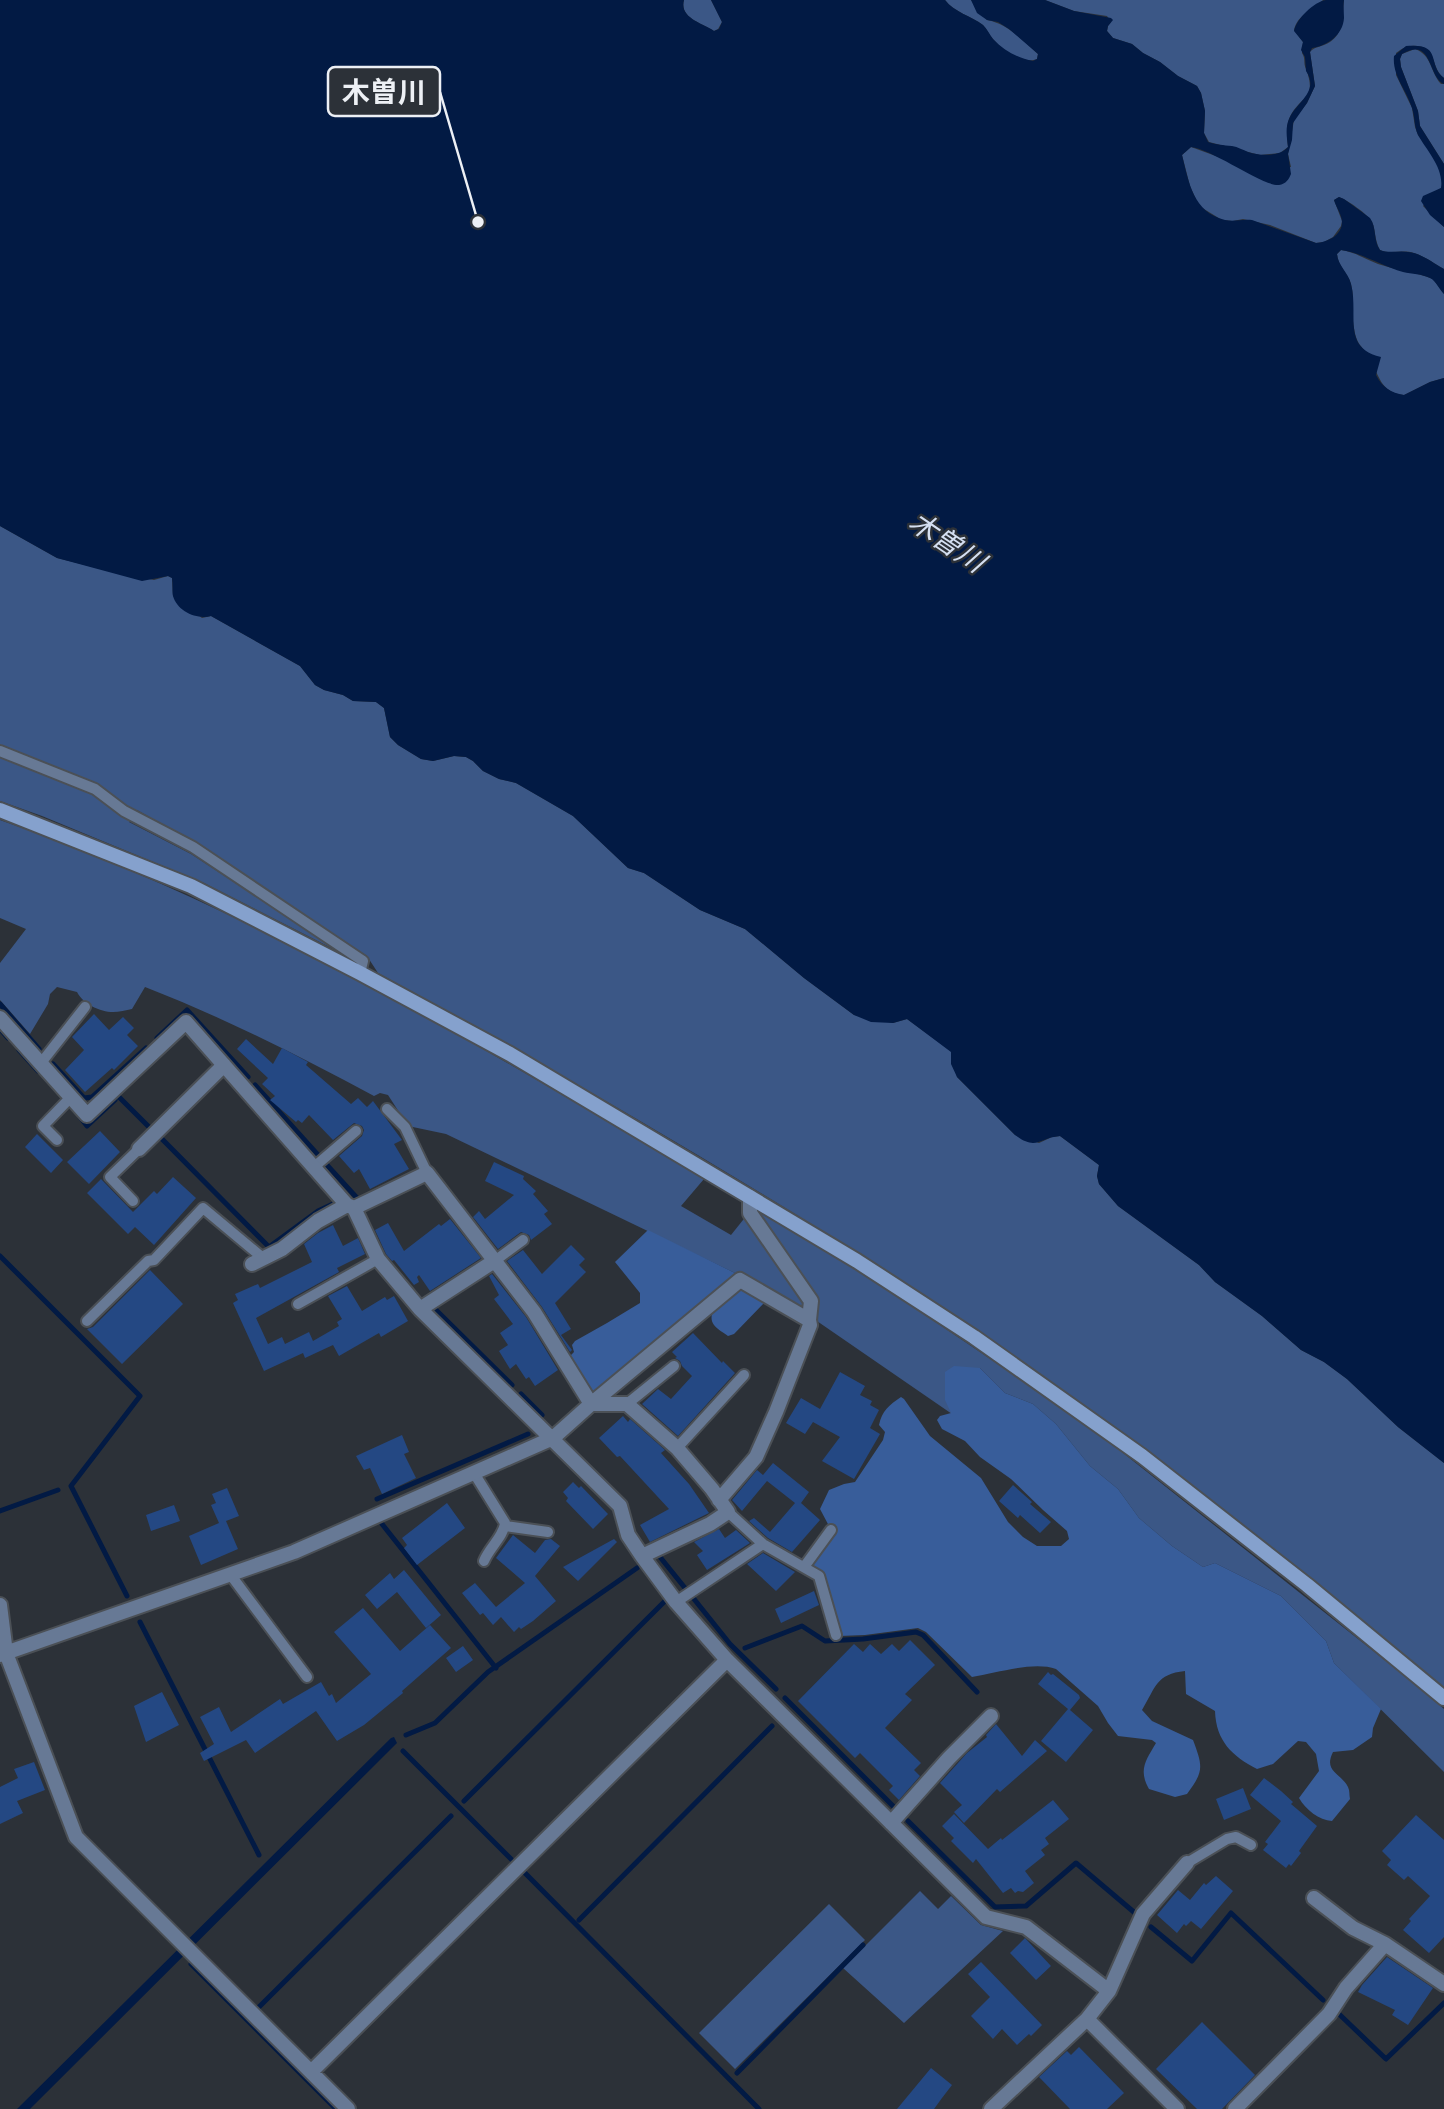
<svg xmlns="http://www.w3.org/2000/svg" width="1444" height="2109" font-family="Karla,'Noto Sans JP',sans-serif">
<rect width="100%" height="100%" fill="#2c3138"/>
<path fill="#3b5786" d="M684 0H711L722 22 718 29 714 31C702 23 679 18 684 0Z
M945 0H971L987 20C1008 24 1022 40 1038 54L1037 59C1023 65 1002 50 993 39 989 35 987 29 983 25 971 16 954 12 945 0Z
M1045 0H1323C1312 11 1298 14 1294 30L1303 42 1302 53C1306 59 1303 63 1306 69 1318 101 1299 95 1289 119 1286 127 1287 138 1288 147L1280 153 1260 155 1209 142 1204 133 1205 111 1201 93 1197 86 1178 76 1160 62 1143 53 1132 44 1113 38 1107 31 1108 26 1111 22 1107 16 1074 11Z
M1344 0H1444V78C1431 69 1437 47 1417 46 1407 45 1403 48 1396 53V75L1412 108 1415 127 1418 135 1435 158 1442 174 1443 184 1441 188 1433 193 1423 206 1444 227V269C1435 264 1424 256 1414 253 1402 249 1391 255 1380 250 1374 239 1376 230 1372 222 1368 214 1347 200 1339 197L1334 200 1342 221 1341 226 1333 237 1324 242 1316 243 1270 225 1243 219 1233 221 1222 220 1199 206 1190 186 1182 155 1191 147 1224 159 1249 173 1291 167 1288 154 1294 120 1307 103 1315 86 1310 52C1315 46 1323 47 1330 42 1345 32 1342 15 1344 0Z
M1415 49C1432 55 1430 72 1441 84H1444V164L1420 126 1418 111 1401 67 1400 59 1402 54Z
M1341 250C1355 252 1365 259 1378 264 1396 270 1415 272 1433 279L1444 294V378L1430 382 1404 395C1380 393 1379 374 1369 357 1361 344 1357 346 1354 328 1351 314 1355 299 1351 284 1348 273 1338 267 1337 254Z
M0 526 57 558 105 570 154 580 168 576 172 578 173 596 202 618 211 616 300 666 315 685 324 690 343 695 353 701 376 702 384 708 390 737 398 745 421 759 433 761 454 756 466 757 473 761 483 771 499 779 516 783 573 816 628 868 644 873 700 910 745 929 804 978 854 1015 893 1023 907 1019 952 1052 957 1077 1015 1135 1039 1143 1052 1137 1060 1136 1099 1165 1097 1176 1099 1184 1118 1206 1199 1265 1215 1282 1262 1316 1301 1350 1324 1362 1347 1379 1398 1427 1444 1463V1689C1295 1569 1146 1447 988 1338 933 1299 876 1265 819 1229 675 1139 527 1054 378 973L367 956 195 843 137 810 129 822 191 854 347 956 204 883 42 816 0 801Z
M0 820C249 907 478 1044 704 1179L681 1206 731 1235 747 1215 806 1300V1307L800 1310 737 1274 446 1134 408 1126 388 1095 380 1093 374 1096C299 1056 225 1018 145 987L132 1009C126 1010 119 1012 113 1012 100 1012 83 1004 77 992L57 987 50 994 48 1004 30 1034 0 1000V963L26 929 0 918Z
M756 1208 881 1285 1089 1426 1415 1684 1444 1709V1772L1334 1663 1326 1641 1281 1596 1215 1563 1203 1567 1172 1546 1139 1518 1118 1489 1090 1466 1056 1424 1033 1404 1005 1393 980 1368 952 1414 814 1319 754 1212Z
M920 1891 938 1909 951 1896 981 1925 1003 1931 904 2023 843 1968Z
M829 1904 865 1940 735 2069 699 2033Z"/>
<path fill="#385d9a" d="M648 1230 737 1274 593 1396 569 1357 574 1352 572 1345 575 1341 607 1323 640 1303V1293L615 1262Z
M741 1285 766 1301 734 1334 728 1336C724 1333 717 1329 714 1325 703 1310 732 1294 741 1285Z
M954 1366 980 1368 1005 1393 1033 1404 1056 1424 1090 1466 1118 1489 1139 1518 1172 1546 1203 1567 1215 1563 1281 1596 1326 1641 1334 1663 1381 1709 1373 1728 1372 1737 1353 1750 1333 1752C1323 1772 1341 1773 1348 1787 1350 1791 1349 1795 1350 1799L1332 1821C1319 1820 1306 1810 1299 1798L1319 1771 1316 1754 1306 1742 1298 1741 1273 1764 1257 1769C1232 1756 1216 1741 1215 1711L1186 1694 1185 1671C1156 1674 1156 1687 1142 1710L1152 1721 1193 1740C1203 1767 1204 1771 1187 1794L1175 1797 1149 1789C1138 1770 1146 1760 1156 1743L1152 1740 1118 1736 1108 1723 1098 1706 1056 1669C1033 1661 997 1673 972 1677L926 1632 918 1628 865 1635 839 1636 824 1579 807 1566 829 1526 820 1509 829 1490 844 1484 855 1482 883 1440 885 1432 879 1425C882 1411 889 1405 901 1397L904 1399 930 1436 981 1478 1008 1522 1023 1537 1037 1546H1061L1069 1539 1067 1531 1043 1510 1011 1479 980 1457 965 1441 942 1429 937 1420 940 1416 951 1413 945 1400V1372Z"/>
<path fill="#021a44" d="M0 0H684C679 18 702 23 714 31L719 29 722 22 711 0H945C954 12 971 16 983 25 987 29 990 35 993 39 1004 51 1018 58 1033 61L1037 59 1038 54 1009 29 998 22 987 20 977 13 971 0H1045L1074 11 1111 18 1113 20 1108 26 1107 31 1113 38 1132 44 1143 53 1160 62 1178 76 1197 86 1201 93 1205 111 1204 133 1208 142C1217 145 1223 145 1232 146 1238 147 1243 150 1248 152 1260 156 1279 157 1288 147 1287 138 1285 128 1289 119 1296 102 1320 92 1306 71L1305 57 1301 50 1303 42 1294 31C1297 18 1314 2 1326 0 1332 0 1338 0 1344 0 1343 6 1344 12 1344 18 1343 35 1327 46 1312 48L1310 52 1315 86 1307 103 1293 123 1292 140 1288 154 1291 174C1289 179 1286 184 1279 185 1264 187 1214 150 1191 147L1182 155C1189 183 1193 212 1225 220 1234 222 1242 219 1252 220L1316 243C1327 242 1342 236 1342 222 1342 215 1336 207 1334 200L1339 197 1344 199 1370 218C1377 228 1373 240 1380 250 1390 254 1398 250 1408 252 1421 253 1433 263 1444 269V294C1439 289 1436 281 1430 278 1422 274 1412 274 1403 272 1382 266 1362 253 1341 250L1337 254C1338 266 1348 272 1351 284 1359 314 1341 348 1381 357L1376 375C1382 387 1391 393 1404 395L1430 382 1444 378V1463L1398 1427 1347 1379 1324 1362 1301 1350 1262 1316 1215 1282 1199 1265 1118 1206 1099 1184 1097 1176 1099 1165 1060 1136C1038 1138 1037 1151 1015 1135L957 1077 951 1064V1052L907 1019 893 1023 871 1022 854 1015 804 978 745 929 700 910 644 873 628 868 573 816 516 783 499 779 483 771 473 761 466 757 454 756 433 761 421 759 398 745 390 737 384 708 376 702 353 701 343 695 324 690 315 685 300 666 211 616C197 620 177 611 173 596 172 591 173 584 172 578L168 576 142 581 57 558 0 526Z
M1406 46C1444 43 1426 64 1444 78V84C1427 76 1433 36 1402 54L1400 59 1401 67 1418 111 1420 126 1444 164V227L1430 215 1421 201 1423 196 1441 188C1444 168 1427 151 1418 135 1414 126 1415 117 1412 108 1407 90 1392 76 1394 56Z
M394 1737 397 1743 30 2109H17L391 1738Z"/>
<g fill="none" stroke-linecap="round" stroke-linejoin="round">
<path stroke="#021a44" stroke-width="5" d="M0 1004 39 1049
M0 1029 8 1038
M157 1038 187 1010 248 1077
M19 1050 38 1071
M53 1064 84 1098 92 1097 146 1048
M255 1085 318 1155
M119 1097 149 1127
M80 1117 87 1126 115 1100
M161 1138 269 1247 318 1211 335 1203
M326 1164 357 1198
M0 1256 140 1396 71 1486 127 1596
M434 1308 512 1385
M521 1394 542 1415
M377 1499 528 1434
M0 1511 58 1490
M382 1524 496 1668
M660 1557 685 1588
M694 1599 730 1644 776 1689
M140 1622 259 1855
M745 1648 802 1626 825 1641 863 1639 916 1632 923 1635 977 1692
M785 1698 895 1808
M406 1735 435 1723 488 1672 637 1568
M403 1751 511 1859
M464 1801 664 1602
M908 1821 995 1907 1026 1906 1076 1863 1135 1913
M523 1871 759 2109
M579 1920 772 1726
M1151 1927 1192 1961 1231 1913 1323 2000
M191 1964 336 2109
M258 2008 451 1816
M1339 2014 1386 2059 1444 2003
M737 2073 863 1945"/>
</g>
<path fill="#244883" d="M94 1014 109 1030 123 1017 134 1028 127 1035 138 1046 114 1070 112 1068 85 1092 65 1070 84 1050 72 1037Z
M246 1039 273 1064 282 1048 308 1062 306 1065 351 1104 358 1098 367 1107 373 1101 402 1140 394 1144 409 1169 370 1189 359 1169 354 1173 339 1156 362 1136 364 1130 362 1126 354 1123 333 1140 309 1115 302 1123 298 1120 296 1122 270 1100 275 1096 262 1084 268 1078 237 1049Z
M100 1131 120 1152 89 1184 67 1162Z
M37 1134 63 1160 51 1173 25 1147Z
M494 1162 524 1176 523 1179 536 1191 533 1194 548 1211 544 1214 552 1224 531 1240 529 1235 521 1232 498 1249 473 1217 479 1211 485 1219 514 1195 485 1181Z
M173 1177 196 1198 154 1245 135 1227 128 1234 87 1193 101 1179 133 1212 154 1191 157 1194Z
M450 1219 481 1258 430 1291 419 1275 417 1277 419 1282 414 1285 394 1260 392 1261 386 1254 375 1230 388 1223 404 1251 439 1224 441 1226Z
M333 1225 343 1246 358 1238 365 1254 337 1268 339 1272 256 1318 268 1344 282 1337 285 1344 309 1332 313 1341 339 1326 337 1322 342 1319 328 1296 347 1286 362 1311 385 1297 387 1300 394 1296 408 1321 381 1337 379 1333 339 1356 333 1345 305 1358 303 1353 264 1371 233 1303 238 1300 235 1294 258 1284 260 1288 312 1262 304 1244 318 1233Z
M571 1245 585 1259 579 1265 586 1272 555 1303 571 1329 561 1335 572 1350 570 1352 542 1307 507 1261 523 1250 542 1274Z
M150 1270 183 1304 122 1364 87 1329 93 1327Z
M492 1274 526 1317 558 1370 535 1386 529 1377 526 1379 516 1364 510 1369 499 1351 508 1345 500 1333 513 1324 494 1299 499 1295 489 1276Z
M693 1333 722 1363 723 1361 735 1373 678 1436 642 1404 658 1389 671 1399 692 1376 682 1366 680 1361 675 1358 677 1357 672 1352Z
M840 1372 865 1386 860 1395 872 1401 870 1405 879 1410 870 1428 880 1434 854 1479 822 1461 840 1437 813 1422 805 1434 786 1423 801 1398 820 1409Z
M623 1416 628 1422 630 1419 665 1450 661 1453 689 1484 709 1513 650 1542 640 1525 669 1509 620 1456 617 1457 599 1438Z
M402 1435 409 1452 404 1454 416 1478 382 1494 370 1468 364 1470 356 1456Z
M773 1463 809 1492 801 1503 820 1520 792 1552 768 1538 749 1521 754 1518 770 1532 795 1503 767 1481 742 1511 732 1500 757 1470 763 1475Z
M573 1482 579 1488 581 1486 608 1514 593 1529 566 1501 568 1498 563 1492Z
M1013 1485 1032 1502 1030 1504 1051 1522 1040 1533 1020 1515 1018 1518 999 1501Z
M227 1488 239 1516 226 1521 238 1549 201 1565 189 1536 219 1523 211 1505 216 1503 212 1494Z
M447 1503 465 1528 417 1565 404 1548 407 1545 402 1538Z
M174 1505 180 1521 151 1531 146 1515Z
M719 1529 725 1538 736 1530 750 1543 707 1570 697 1555 703 1551 694 1542Z
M513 1535 535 1553 545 1540 551 1539 560 1546 535 1576 556 1601 533 1621 521 1629 519 1627 514 1632 501 1617 493 1625 483 1613 480 1615 462 1593 475 1583 496 1607 525 1583 496 1558Z
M614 1539 617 1542 578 1581 563 1567Z
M763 1553 795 1572 776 1591 747 1564Z
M404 1570 441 1615 426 1628 397 1592 377 1609 365 1595 390 1573 394 1579Z
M814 1591 819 1605 781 1623 775 1609Z
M363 1608 400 1651 430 1625 451 1648 402 1691 403 1693 364 1725 337 1741 316 1711 255 1753 246 1740 204 1761 200 1753 214 1744 200 1717 219 1707 231 1732 280 1699 283 1704 321 1682 329 1696 332 1694 336 1703 371 1674 334 1632Z
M910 1640 935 1665 905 1694 912 1700 885 1728 921 1763 914 1770 920 1776 899 1800 889 1790 893 1786 860 1753 855 1758 798 1701 854 1644 863 1652 870 1644 881 1654 892 1644 899 1651Z
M463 1646 473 1660 456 1672 446 1658Z
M1048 1672 1051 1675 1053 1674 1079 1695 1080 1698 1070 1710 1093 1730 1066 1762 1041 1741 1068 1709 1038 1684Z
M162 1692 179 1725 146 1742 134 1706Z
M996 1724 1022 1756 1035 1740 1047 1751 1000 1792 997 1789 964 1823 954 1812 962 1805 940 1783 967 1753 987 1737 986 1735Z
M34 1762 45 1790 17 1801 23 1813 0 1824V1787L18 1778 14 1769Z
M1264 1778 1281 1791 1293 1802 1291 1804 1317 1826 1299 1851 1301 1853 1291 1866 1289 1864 1286 1868 1263 1850 1268 1844 1265 1842 1281 1821 1250 1795Z
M1243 1788 1251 1809 1224 1820 1216 1799Z
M1053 1800 1069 1819 1045 1838 1049 1844 1041 1850 1045 1855 1025 1871 1034 1883 1023 1892 1018 1891 1015 1893 1011 1888 1003 1893 976 1859 973 1863 951 1841 954 1838 942 1826 954 1814 988 1849 1001 1838 1002 1840Z
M1416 1815 1444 1840V1937L1429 1953 1403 1930 1411 1921 1409 1919 1430 1896 1408 1876 1404 1880 1387 1865 1391 1860 1382 1851Z
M1216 1876 1233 1891 1201 1929 1191 1921 1186 1926 1184 1924 1177 1933 1157 1915 1178 1890 1190 1900 1204 1883 1206 1885Z
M1025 1938 1051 1966 1036 1980 1010 1953Z
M1387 1957 1433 1988 1408 2025 1392 2015 1395 2010 1358 1992 1362 1985Z
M981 1962 1042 2025 1031 2036 1029 2034 1017 2045 1002 2029 993 2039 971 2016 990 1997 968 1974Z
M1202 2022 1255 2075 1222 2109H1197L1156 2069Z
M1079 2047 1124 2093 1107 2109H1070L1039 2077 1067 2051 1071 2055Z
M931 2068 952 2085 942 2098 934 2109H897Z"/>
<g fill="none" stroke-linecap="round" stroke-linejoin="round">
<g stroke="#4b5056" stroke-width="14">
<path id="lane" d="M0 751 95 789 124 811 193 847 363 961 360 973
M41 1063 85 1007
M387 1109 405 1127 427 1173
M57 1140 43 1126 71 1097
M314 1167 356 1131
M133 1201 110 1177 139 1149
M496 1260 523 1240
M298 1304 378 1259
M87 1321 148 1261 154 1260 203 1208 263 1258
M627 1404 674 1366
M677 1448 744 1375
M474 1473 505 1523C504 1536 489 1548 484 1561
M728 1512 763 1544 819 1576 836 1635
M505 1526 548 1532
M804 1567 831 1530
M230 1574 307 1677
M676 1602 763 1544
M1187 1863 1227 1839 1236 1837 1251 1845"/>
</g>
<g stroke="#4b5056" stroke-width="18">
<path id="street" d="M0 1018 87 1115 186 1022 347 1205 354 1208 378 1259 420 1309 620 1506 628 1535 642 1556 676 1602 727 1660 986 1917 1026 1927 1109 1991
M139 1149 224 1065
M354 1208 427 1173 534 1312 591 1404H627L677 1448 712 1489 728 1512 710 1524 642 1556
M252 1264 282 1249 318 1221 347 1205
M420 1309 496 1260
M719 1500 756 1457 776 1412 810 1325 809 1320
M0 1605 6 1653 76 1837 348 2109
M0 1655 294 1552 553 1438 591 1404 740 1280 809 1320 811 1301 750 1213V1197
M891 1823 949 1758 991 1716
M1314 1898 1353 1928 1385 1944 1444 1984
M1087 2019 1177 2109
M311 2072 727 1660
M991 2109 1087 2019 1109 1991 1143 1914 1187 1863
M1235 2109 1329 2014 1346 1988 1385 1944"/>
</g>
<g stroke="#4b5056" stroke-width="18">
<path id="secondary" d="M0 810 191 886 360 973 510 1054 857 1261 974 1337 1142 1456 1307 1585 1444 1698"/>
</g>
<use href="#lane" stroke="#677995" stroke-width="10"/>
<use href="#street" stroke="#677995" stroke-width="14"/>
<use href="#secondary" stroke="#85a1cd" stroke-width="14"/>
</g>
<g text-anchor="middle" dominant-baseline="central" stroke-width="5" stroke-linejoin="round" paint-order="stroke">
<g font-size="28" font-style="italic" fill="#d4dff1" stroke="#2c3138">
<text transform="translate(947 542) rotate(34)">木曽川</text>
</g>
</g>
<path fill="none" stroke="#edf0f5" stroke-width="2.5" d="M478 222L440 92"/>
<circle fill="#edf0f5" stroke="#2c3138" stroke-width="2.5" cx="478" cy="222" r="7"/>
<rect fill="#2c3138" stroke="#edf0f5" stroke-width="2.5" x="328" y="67" width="112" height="49" rx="7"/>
<g font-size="28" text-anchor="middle" font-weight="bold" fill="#edf0f5">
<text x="384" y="102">木曽川</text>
</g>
</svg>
